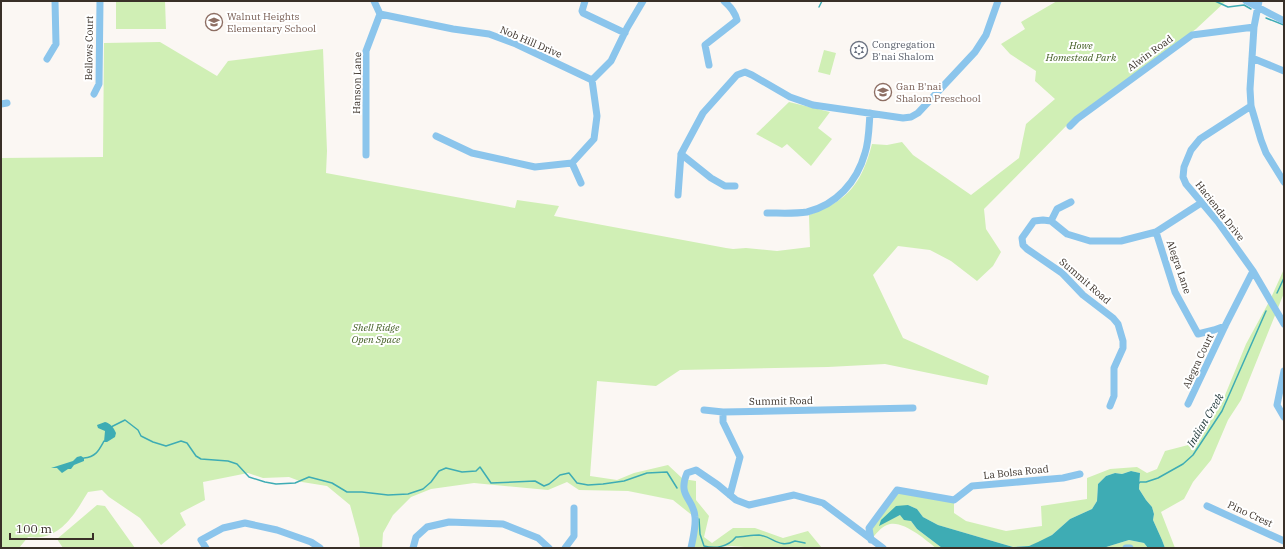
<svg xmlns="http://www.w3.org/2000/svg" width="1285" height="549" font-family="'IBM Plex Serif',serif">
<rect width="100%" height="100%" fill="#fbf7f3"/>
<path fill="#d0efb5" d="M116 1H165L166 29H116Z
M1057 1H1226L1196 29 1075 117 984 209 986 229 1001 252 993 266 977 281 951 261 930 250 898 246 873 275 903 338 989 376 987 385 885 364 828 367 680 370 656 386 597 381 590 476 617 480 634 473 668 465 683 479 696 481V500L709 516 704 537 712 543 733 528H755L783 538 808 531 822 548H757L732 546 693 548V516L673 500 628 491 579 490 567 482 548 490 474 483 431 489 411 497 393 515 383 533 382 548H360L359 538 350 505 327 486 302 482 289 477 263 478 248 473 203 482 205 500 180 513 186 525 161 545 140 518 109 497 102 490 88 492C77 510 64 534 41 537 37 538 32 537 28 537L19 548H1V158L103 157 104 43 160 42 217 76 228 61 323 49 327 151 326 173 515 208 517 200 559 206 554 216 726 248 733 249 746 248 777 251 810 247 809 215C848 201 862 183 872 144L887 145 902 142 913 155 971 195 1019 158 1026 124 1055 99 1035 81 1036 71 1010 54 1001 44 1025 29 1021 22Z
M824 50 836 53 830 75 818 72Z
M789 102 830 112 818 128 832 139 811 166 787 144 782 148 756 134Z
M1284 269V293L1241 400 1228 420 1211 460 1193 482 1184 499 1161 512 1175 548H1165L1162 540 1153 520 1154 514 1152 507 1146 500 1139 489 1140 473 1131 471 1122 474 1115 473 1106 476 1098 484 1097 501 1092 509 1070 519 1052 535 1038 543 1029 546 1013 547 938 525 923 517 917 509 908 505 879 525 900 515 911 521 917 529 942 548H936C926 540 901 518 887 525 881 527 875 535 871 540L869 528 897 490 954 500V513L966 521 1006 531 1042 526 1041 506 1087 499V478L1110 469 1137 467 1147 473 1157 469 1165 451 1192 444 1199 438 1221 405 1246 344 1270 300Z
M97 505 105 506 135 548H63L57 539Z
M1129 540 1144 543 1148 548H1103Z"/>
<path fill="#3eacb4" d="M105 422C110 423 114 428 116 433L115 437 107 442H104L105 431 98 428 97 425Z
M81 456 84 458V461L74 465 71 469H68L62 473 57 468H51L73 461 77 457Z
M1131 471 1140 473 1139 489 1146 500 1152 507 1154 514 1153 520 1162 540 1165 548H1148L1144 543 1129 540 1103 548H942L917 529 911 521 904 520 900 515 879 526 881 520 896 506 908 505 917 509 923 517 938 525 1013 547 1029 546 1038 542 1052 535 1070 519 1092 509 1097 501 1098 484 1106 476 1115 473 1122 474Z"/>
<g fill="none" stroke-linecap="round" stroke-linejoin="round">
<path stroke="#3eacb4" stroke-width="1.5" d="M1215 1 1228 7 1244 5 1251 9
M819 7 822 1
M1266 18 1284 25
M1277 293 1284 278
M111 427 125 420 138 430 141 436 153 442 166 446 181 441 187 443 196 456 201 459 228 461 237 464 249 477 265 482 276 484 295 483 309 477 332 483 347 492H362L388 495 408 494 423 489 431 482 439 471 446 468 462 472 476 471 480 467 491 483 535 481 544 486 549 484 560 475 569 473 577 483 588 485 603 484 624 481 647 473 667 472 677 488
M84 458C96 457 99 450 104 441
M1138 484 1140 482H1146L1158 478 1183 464 1193 455 1222 411 1266 311
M699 519 700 534 704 546C715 549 728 547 736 537 743 537 751 535 759 535 774 537 779 549 795 541L805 543"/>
<path stroke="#8bc5ec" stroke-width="7" d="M374 1 380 14 453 29 489 34 516 44 592 80 611 61 627 28 643 1
M585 1 582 11 583 13 625 33
M1246 1 1284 21
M1259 1 1254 27 1250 89 1251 106 1261 140 1266 153 1284 182
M1252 58 1284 71
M47 59 56 44 55 1
M709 65 705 45 737 20C735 12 731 7 724 1
M94 94 99 84 100 1
M1 104 7 103
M1251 106 1200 139 1191 150 1184 167 1183 177 1186 184 1218 222 1253 271 1284 324
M1070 126 1077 119 1192 35 1254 27
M436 136 472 153 535 167 572 163 594 139 597 116 592 80
M681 154 711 178 725 186H735
M366 155V51L380 14
M572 163 581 183
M678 195 681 154 703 113 737 75 745 72 752 75 790 97 813 105 903 118 911 117 918 113 975 52 986 35 998 1
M767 213C780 213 794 214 807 212 836 205 857 182 865 153 869 141 869 126 870 113
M1051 221 1057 209 1071 202
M1156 232 1175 292 1198 334 1214 330 1225 326
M1284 371 1277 405 1284 417
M1188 404 1225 326 1253 271
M1110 406 1114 396V368L1123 348V341L1118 324 1113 318 1083 295 1062 273 1027 249 1023 245 1022 238 1034 221 1043 220 1051 221 1067 234 1090 241H1121L1156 232 1201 203
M704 410 723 412 913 408
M723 412V422L740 457 730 495
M1207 506 1284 541
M871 540 869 528 897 490 954 500 972 486 1063 478 1080 474
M206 548 201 540 223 528 245 523 277 530 311 542 320 548
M413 548 416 537 427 527 449 522 503 524 538 538 549 548
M565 548 574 536V508
M691 548C693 538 696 527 695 517 694 498 677 497 687 473L696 470 718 485 736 500 749 505 794 495 823 503 883 548
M1126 548H1130"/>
</g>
<defs>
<g id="school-ring" transform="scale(0.9)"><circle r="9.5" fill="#fff" stroke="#8d6e63" stroke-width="1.5"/><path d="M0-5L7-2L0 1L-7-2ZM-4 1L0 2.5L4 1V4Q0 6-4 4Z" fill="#8d6e63"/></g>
<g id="synagogue-ring" transform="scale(0.9)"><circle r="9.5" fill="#fff" stroke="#6b7280" stroke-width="1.5"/><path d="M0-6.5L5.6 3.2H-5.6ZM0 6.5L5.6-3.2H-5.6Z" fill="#6b7280"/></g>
</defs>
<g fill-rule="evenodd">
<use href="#school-ring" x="214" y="22"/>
<use href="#synagogue-ring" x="859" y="50"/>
<use href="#school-ring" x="883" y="92"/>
</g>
<g text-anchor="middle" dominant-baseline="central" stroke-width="4" stroke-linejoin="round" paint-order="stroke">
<g font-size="10" fill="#785e54" stroke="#fff" text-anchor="start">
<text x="227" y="16">Walnut Heights<tspan x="227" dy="12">Elementary School</tspan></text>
<text x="896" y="86">Gan B'nai<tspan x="896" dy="12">Shalom Preschool</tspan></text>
</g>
<g font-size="10" fill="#393028" stroke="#fff">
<text transform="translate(531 42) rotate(23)">Nob Hill Drive</text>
<text transform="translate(89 48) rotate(-89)">Bellows Court</text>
<text transform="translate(1150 53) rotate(-36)">Alwin Road</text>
<text transform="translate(357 83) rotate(-89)">Hanson Lane</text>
<text transform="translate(1220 211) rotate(52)">Hacienda Drive</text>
<text transform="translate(1179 267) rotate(71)">Alegra Lane</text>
<text transform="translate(1085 281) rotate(41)">Summit Road</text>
<text transform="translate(1198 361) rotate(-65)">Alegra Court</text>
<text transform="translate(781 401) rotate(-1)">Summit Road</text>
<text transform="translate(1016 472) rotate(-6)">La Bolsa Road</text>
<text transform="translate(1250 514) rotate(25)">Pino Crest</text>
</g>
<g font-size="10" fill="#5b616d" stroke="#fff" text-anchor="start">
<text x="872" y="44">Congregation<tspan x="872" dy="12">B'nai Shalom</tspan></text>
</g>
<g font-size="10" font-style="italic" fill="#415d22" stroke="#fff">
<text x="1081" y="45">Howe<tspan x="1081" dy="12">Homestead Park</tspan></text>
<text x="376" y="327">Shell Ridge<tspan x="376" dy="12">Open Space</tspan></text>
</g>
<g font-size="11" font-style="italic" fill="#20383a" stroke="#fff">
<text transform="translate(1205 420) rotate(-59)">Indian Creek</text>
</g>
</g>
<rect width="1285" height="549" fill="none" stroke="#393028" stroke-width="4"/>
<path d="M10 533v6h83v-6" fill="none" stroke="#393028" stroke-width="2"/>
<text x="16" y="533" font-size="12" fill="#393028" stroke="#ffffff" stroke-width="3" paint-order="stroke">100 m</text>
</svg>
